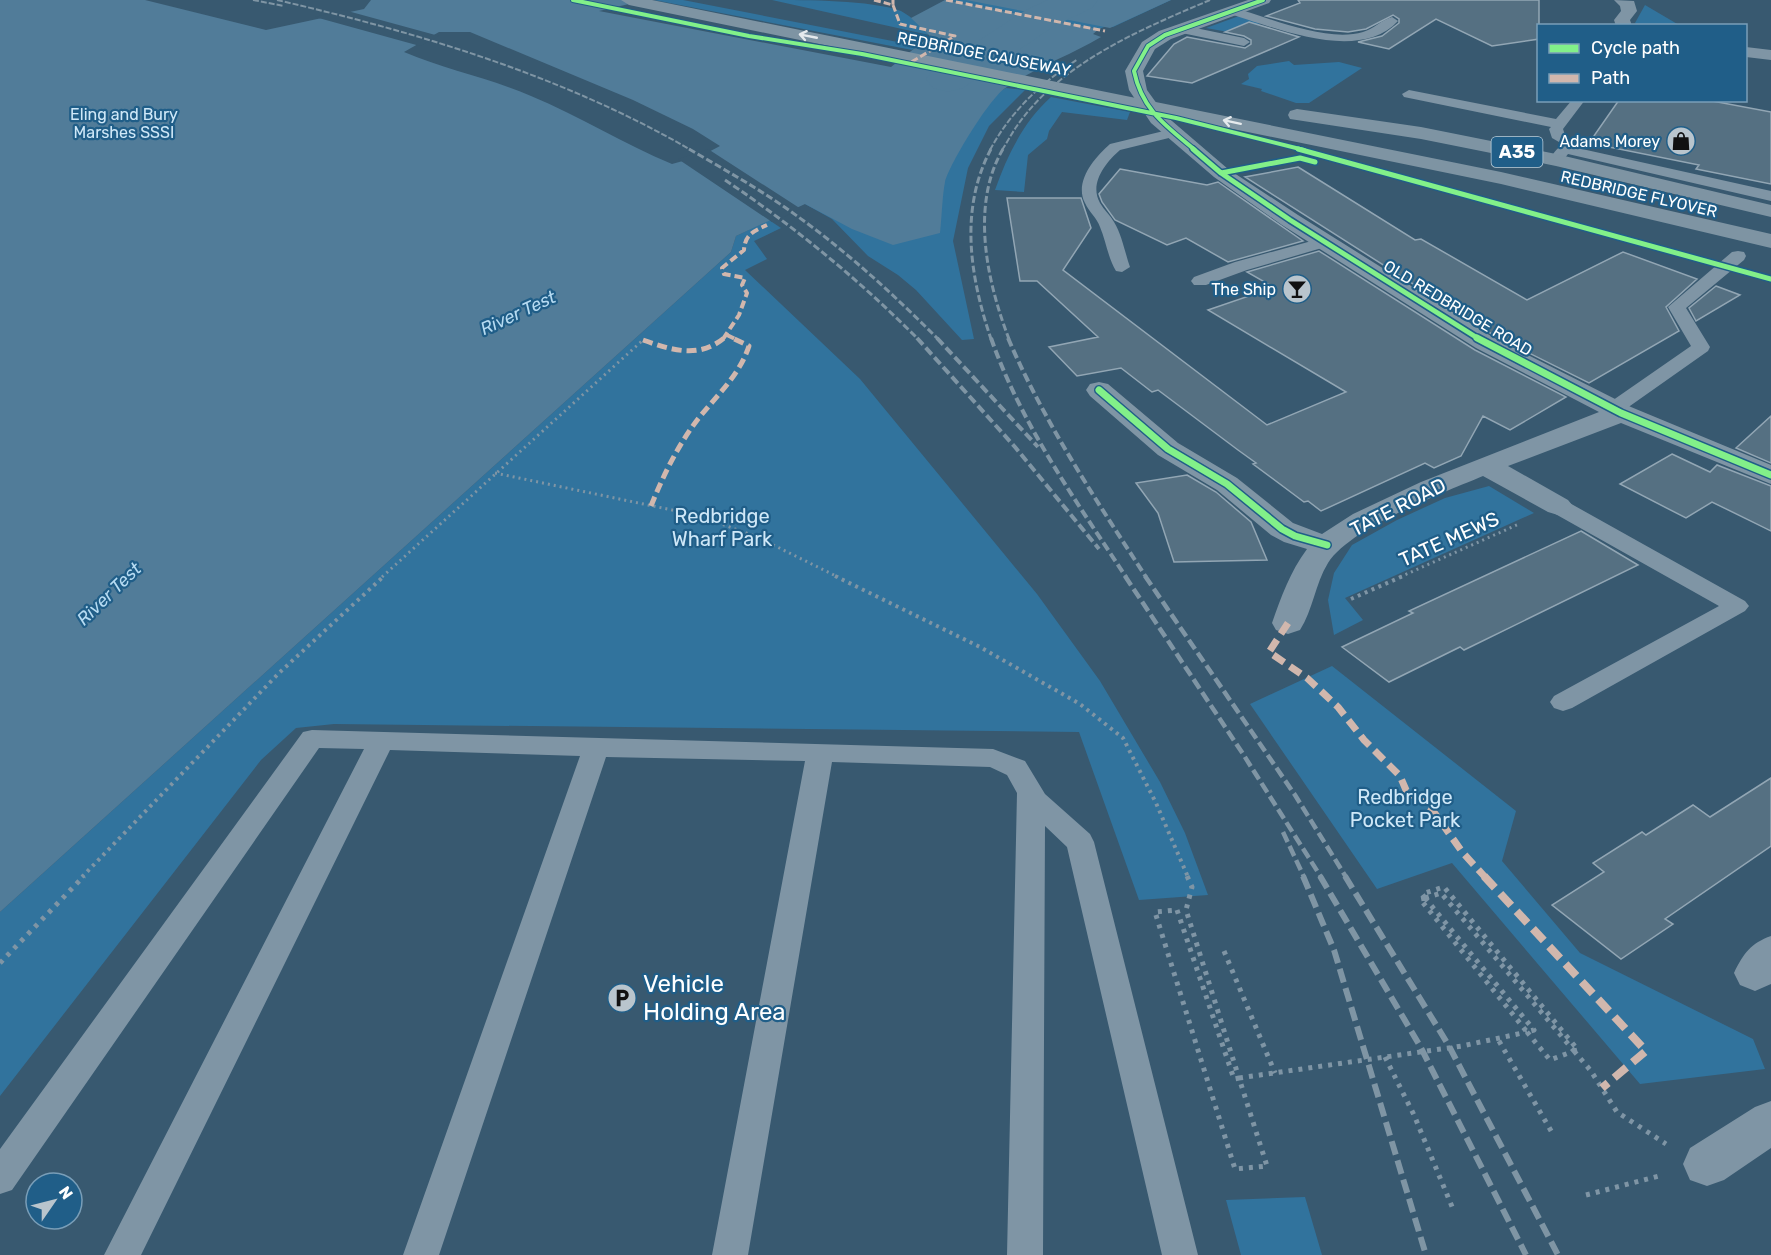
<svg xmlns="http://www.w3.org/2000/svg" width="1771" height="1255" font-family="Rubik,sans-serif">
<rect width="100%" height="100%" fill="#385970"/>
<path fill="#31739d" d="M654 0H683L918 46 912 50Z
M772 0C806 0 871 0 901 11 912 17 921 26 929 35Z
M946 0H1171L1113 27H1104L1099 29Z
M1645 5 1679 25H1637L1635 23Z
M1239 16 1265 22 1228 32 1206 28Z
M1289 61 1294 65 1339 62 1362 68 1309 103H1296L1261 91 1262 89 1241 84 1249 79 1248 74 1257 66Z
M1006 88 1025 90 989 126 968 168 953 241 974 339 962 340 916 290 898 275 868 256 832 219 805 204Z
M1051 97 1130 112 1127 120 1062 112 1049 131 1047 139 1028 155 1024 192 995 190C1007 156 1023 122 1051 97Z
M769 220 781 228 754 241 767 259 745 270 860 379 1037 594 1100 681 1160 782 1185 833 1208 895 1139 900 1079 732 334 724 296 728 261 760 0 1096V912L731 252 736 236Z
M1489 486 1534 513 1345 598 1363 620 1334 635 1328 600 1334 573 1352 545 1397 520 1445 498Z
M1332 666 1516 811 1502 861 1580 953 1753 1039 1765 1069 1640 1084 1452 863 1377 889 1250 704Z
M1305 1197 1322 1255H1241L1226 1200Z"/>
<path fill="#517c99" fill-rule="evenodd" d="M0 0H145L266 30 364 9 371 0H646L599 11 891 67 930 36 911 18 945 0 1099 29 1093 34 1101 37C1069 56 1034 68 1004 89 988 101 950 163 945 182 942 198 942 216 940 233L893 245 852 229 805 204 736 236 731 252 0 912ZM439 32H470L633 100 693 129 720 146 701 156 672 164C624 144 579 116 531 96 490 78 446 70 404 52Z
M966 0H1171L1110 28Z"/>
<path fill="#385970" d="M344 10 439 36 420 46 315 17Z
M708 149 801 209 772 222 678 159Z"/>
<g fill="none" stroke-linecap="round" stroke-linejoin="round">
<path fill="#517c99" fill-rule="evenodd" d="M1048 0H1098L1092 8 1054 26 963 88 948 92 933 88 926 79 933 70 1026 10Z"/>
</g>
<path fill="#557082" stroke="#92a6b4" stroke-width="1.5" d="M1298 0H1539V39L1492 46 1436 19 1389 49 1358 42 1382 36 1399 23V19L1393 15 1366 29 1348 32 1315 29 1266 16 1300 3Z
M1249 22 1299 37 1192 83 1147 76 1174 44 1187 37 1245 48 1251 44V40L1244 36 1225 32Z
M1619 100H1707L1771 112V184L1696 169 1699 165 1589 143Z
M1298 167 1415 240 1421 239 1527 300 1623 252 1697 279 1666 307 1679 331 1589 383 1495 336 1245 177Z
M1120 169 1207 185 1218 182 1303 241 1228 262 1186 238 1167 245 1115 220 1102 202 1099 194Z
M1007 198H1081L1091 228 1063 270 1267 425 1346 392 1208 310 1252 295 1249 292 1270 285 1247 272 1319 251 1475 350 1566 397 1510 430 1483 416 1461 456 1434 468 1425 463 1321 511 1308 501 1304 502 1253 464 1256 463 1238 450 1158 390 1152 392 1121 368 1077 376 1049 347 1098 337 1037 281H1020Z
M1716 286 1740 295 1696 321 1689 308Z
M1771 416V463L1736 448Z
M1672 454 1710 472 1717 465 1771 486V531L1712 502 1686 518 1620 484Z
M1187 475 1216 492 1251 522 1267 560 1174 562 1158 513 1136 483Z
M1581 531 1638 565 1464 650 1460 647 1389 682 1342 647 1413 613 1409 611Z
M1771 778V846L1665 919 1673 924 1621 959 1552 905 1604 872 1593 863 1642 832 1646 835 1693 805 1710 817Z"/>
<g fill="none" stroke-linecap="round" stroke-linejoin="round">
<path stroke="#7f95a5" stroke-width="3" stroke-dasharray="2 4" stroke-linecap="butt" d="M495 473 696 515 755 536 838 577
M382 577 643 340
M1400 577 1519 524"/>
<path stroke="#7f95a5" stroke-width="4" stroke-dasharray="3 4.5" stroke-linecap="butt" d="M835 576 980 647 1080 704 1123 738 1156 803 1188 877
M1351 599 1403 576
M82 877 279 673 384 576"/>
<path stroke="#7f95a5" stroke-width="5" stroke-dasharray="4 6" stroke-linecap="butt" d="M1187 876 1192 887 1186 910 1239 1078
M1425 898 1534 1030 1527 1032
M1425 898 1420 899 1527 1032
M1425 898 1422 894 1444 887 1578 1050 1574 1051
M1425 898 1441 893 1574 1051
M1177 910 1234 1079 1239 1078 1267 1166 1235 1169 1155 912Z
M1224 951 1275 1073
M0 963 84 876
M1527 1032 1550 1060 1574 1051
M1499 1041 1554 1136
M1574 1051 1591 1071 1617 1112 1666 1144
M1385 1057 1414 1115 1453 1209
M1239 1078 1462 1046 1527 1032
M1586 1195 1663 1175"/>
<path fill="#7f95a5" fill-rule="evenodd" d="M1231 7C1268 17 1326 43 1363 32 1374 29 1381 20 1392 17L1398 21C1358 64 1274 27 1227 13L1225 11Z
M1181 25 1244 38 1250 42 1244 46 1177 32V26Z
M1409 90 1556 119 1572 100H1585L1563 129 1566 138 1559 142 1552 138 1549 129 1551 127 1404 97 1402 94Z
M1172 129 1179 133 1177 136 1120 150C1105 163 1089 184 1100 203 1104 210 1110 215 1114 222 1122 235 1125 253 1130 267L1122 272 1116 271C1108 258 1106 241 1100 227 1097 218 1089 212 1085 203 1074 182 1094 158 1110 144Z
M1564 145 1771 191V201L1568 154 1561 163H1551L1549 160C1553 154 1557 147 1564 145Z
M1326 237 1332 239 1334 242 1332 245 1247 270 1206 285H1194L1191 281 1194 277 1235 262Z
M1738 251 1744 252 1746 256 1744 260 1686 308 1710 347 1708 351 1620 413H1606L1603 409 1606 405 1691 346 1668 307 1732 252Z
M1558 500 1566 501 1745 601 1749 606 1745 611 1572 708 1563 711 1554 708 1550 702 1554 696 1719 606 1550 511 1547 506 1550 501Z
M312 730 993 749 1025 761 1045 794 1090 834 1094 842 1198 1255H1162L1067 847 1045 826 1043 1255H1007L1017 793 1007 775 990 767 832 762 748 1255H712L805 761 606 757 439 1255H403L580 756 390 750 141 1255H104L364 749 319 748 12 1190 0 1194V1149L303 732Z"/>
<path fill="#7f95a5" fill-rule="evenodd" d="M1248 0H1271L1269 3 1171 39 1155 49 1143 71 1147 90 1165 115 1228 169 1298 215 1494 338 1631 407 1771 465V484L1621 423 1508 466 1568 500 1573 506 1568 512 1558 515 1548 512 1483 476C1443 493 1351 527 1328 563 1315 584 1313 610 1300 630L1288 634 1276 630 1272 623C1281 597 1290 572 1307 549L1284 542 1271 535 1217 490 1158 455 1090 396 1086 390 1090 384 1099 382 1108 384 1178 443 1237 478 1293 523 1322 534 1353 514 1421 482 1599 412 1476 348 1282 225 1214 177 1151 123 1129 90 1125 71 1142 42 1159 31Z
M1614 0 1634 1 1637 11 1630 20 1632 26H1616L1614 20 1621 11 1620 6Z
M1746 47 1771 50V60L1746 57Z
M1771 936V984L1755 991 1740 985 1734 973C1743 954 1751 943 1771 936Z
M1771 1101V1148L1724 1180 1707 1186 1690 1180 1683 1164 1690 1148 1755 1107Z"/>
<path fill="#7e94a3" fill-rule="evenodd" d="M621 0H652L1501 172 1771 234V248L1501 184 629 5Z
M1297 109 1421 127 1556 154 1771 205V217L1556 166 1421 139 1290 119 1288 115 1290 111Z"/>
<path stroke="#7f95a4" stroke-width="2" stroke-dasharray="6 2" stroke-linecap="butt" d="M253 0 284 6
M277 0C420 33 563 76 691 150
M990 150C1011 111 1041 83 1078 59
M1002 150C1008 141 1013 131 1019 123 1064 61 1142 29 1210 0"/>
<path stroke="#7f95a4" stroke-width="3" stroke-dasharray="7 3" stroke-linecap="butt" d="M689 149C723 169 758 188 790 211 843 248 892 293 938 339
M991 149C959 209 970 277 991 339
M1003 149C970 205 987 282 1009 339
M725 180C795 227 858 279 918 339"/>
<path stroke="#7f95a4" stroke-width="4" stroke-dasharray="9 4" stroke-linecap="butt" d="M917 338 1015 447 1099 549
M937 338 1038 447
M991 338C1021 424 1076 501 1126 577
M1008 338C1044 422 1096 500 1146 577"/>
<path stroke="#7f95a4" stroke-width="4.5" stroke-dasharray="11 4.5" stroke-linecap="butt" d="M1125 576 1243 754 1321 877
M1145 576 1295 795 1346 877
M1283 832 1304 877"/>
<path stroke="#7f95a4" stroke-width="6" stroke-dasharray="14 6" stroke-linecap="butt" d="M1303 876 1334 950 1426 1255
M1320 876 1420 1046 1526 1255
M1345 876 1449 1046 1558 1255"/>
<path stroke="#d1b7ad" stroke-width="3" stroke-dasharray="7 3" stroke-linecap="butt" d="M874 0 893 5V0
M946 0 1105 31
M893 5 900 24 955 36 908 64"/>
<path stroke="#d1b7ad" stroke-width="4" stroke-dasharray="8 4" stroke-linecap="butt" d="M727 335 735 339
M723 339 739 315 747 293 742 285 745 278 724 274 722 268 744 250C745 234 754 231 767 225"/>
<path stroke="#d1b7ad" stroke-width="5" stroke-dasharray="10 5" stroke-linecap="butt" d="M643 340C671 350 699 359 724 338
M651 506C663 476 678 445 698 419 717 395 739 376 749 346L732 338"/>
<path stroke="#d1b7ad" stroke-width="7" stroke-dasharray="13 7" stroke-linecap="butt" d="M1288 623 1269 652 1307 678 1338 707 1364 740 1400 776 1406 790 1431 808 1463 853 1485 877"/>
<path stroke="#d1b7ad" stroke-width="8" stroke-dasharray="16 8" stroke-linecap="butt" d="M1484 876 1646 1051 1602 1088"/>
<g stroke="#205e88" stroke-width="6">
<path id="cycleway-far2" d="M573 0 749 36 862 54 1176 118 1304 150
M1195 150C1166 126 1142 110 1134 71L1148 46 1165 35 1263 0"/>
</g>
<g stroke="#205e88" stroke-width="8">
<path id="cycleway-far1" d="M1193 149 1221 173 1290 220 1479 339
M1298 149 1771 279
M1221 173 1300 158 1315 162"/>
</g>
<g stroke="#205e88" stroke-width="10">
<path id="cycleway" d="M1477 338 1621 413 1771 475
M1099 390 1168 449 1227 484 1282 529 1295 536 1327 545"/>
</g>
<use href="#cycleway-far2" stroke="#82f089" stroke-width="4"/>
<use href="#cycleway-far1" stroke="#82f089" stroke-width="5"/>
<use href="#cycleway" stroke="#82f089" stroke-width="7"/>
</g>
<defs><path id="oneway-shaft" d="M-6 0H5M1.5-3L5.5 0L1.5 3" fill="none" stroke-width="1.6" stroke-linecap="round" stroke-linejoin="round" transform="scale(1.5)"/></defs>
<g stroke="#e5eaed">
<use href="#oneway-shaft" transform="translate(808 36) rotate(-169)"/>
<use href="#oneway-shaft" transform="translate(1232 122) rotate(-168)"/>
</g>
<defs>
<g id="shop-disc" transform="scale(1.5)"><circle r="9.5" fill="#b9c5cd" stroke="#205e88"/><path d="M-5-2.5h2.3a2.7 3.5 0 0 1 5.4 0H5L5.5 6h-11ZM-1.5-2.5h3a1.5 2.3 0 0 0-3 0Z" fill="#111"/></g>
<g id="bar-disc" transform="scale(1.5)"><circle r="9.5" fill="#b9c5cd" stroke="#205e88"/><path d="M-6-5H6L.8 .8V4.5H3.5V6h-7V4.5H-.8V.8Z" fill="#111"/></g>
<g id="parking-disc" transform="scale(1.5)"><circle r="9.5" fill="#b9c5cd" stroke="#205e88"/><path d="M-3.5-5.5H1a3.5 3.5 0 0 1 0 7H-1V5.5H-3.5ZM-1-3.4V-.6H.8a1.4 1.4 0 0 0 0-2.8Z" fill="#111"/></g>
</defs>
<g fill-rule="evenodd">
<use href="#shop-disc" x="1681" y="141"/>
<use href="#bar-disc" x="1297" y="289"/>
<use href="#parking-disc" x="622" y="998"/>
</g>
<g text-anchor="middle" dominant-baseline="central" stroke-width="4.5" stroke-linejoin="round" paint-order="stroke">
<g font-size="16" fill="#fff" stroke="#205e88">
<text transform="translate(984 54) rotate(11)">REDBRIDGE CAUSEWAY</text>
<text transform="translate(1639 194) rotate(13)">REDBRIDGE FLYOVER</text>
<text transform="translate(1458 308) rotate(31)">OLD REDBRIDGE ROAD</text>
</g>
<g font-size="16" fill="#cfe8f8" stroke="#205e88">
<text x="124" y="114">Eling and Bury<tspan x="124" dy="18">Marshes SSSI</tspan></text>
</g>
<g font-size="16" fill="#fff" stroke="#205e88" text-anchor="end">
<text x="1660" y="141">Adams Morey</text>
<text x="1276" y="289">The Ship</text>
</g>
<rect fill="#205e88" stroke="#bccfdb" stroke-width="1.5" x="1491.5" y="137" width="51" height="30" rx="4.5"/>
<g font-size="18" font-weight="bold" fill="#fff">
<text x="1517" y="152">A35</text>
</g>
<g font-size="18" font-style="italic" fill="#b6dbf2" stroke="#205e88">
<text transform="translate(518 313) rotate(-25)">River Test</text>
<text transform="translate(109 594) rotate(-44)">River Test</text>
</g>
<g font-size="20" fill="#fff" stroke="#205e88">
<text transform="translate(1398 507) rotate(-27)">TATE ROAD</text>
<text transform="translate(1449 539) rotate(-24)">TATE MEWS</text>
</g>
<g font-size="20" fill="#cfe8f8" stroke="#205e88">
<text x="722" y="516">Redbridge<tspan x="722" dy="23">Wharf Park</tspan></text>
<text x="1405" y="797">Redbridge<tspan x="1405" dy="23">Pocket Park</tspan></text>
</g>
<g font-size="24" fill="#fff" stroke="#205e88" text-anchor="start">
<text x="643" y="984">Vehicle<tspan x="643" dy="28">Holding Area</tspan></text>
</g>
</g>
<rect x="1537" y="24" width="210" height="78" fill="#205e88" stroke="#799eb8" stroke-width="1.5"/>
<rect x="1549" y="44" width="30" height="9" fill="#82f089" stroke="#799eb8" stroke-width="1.5"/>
<text x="1591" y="54" font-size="18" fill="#ffffff">Cycle path</text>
<rect x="1549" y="74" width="30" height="9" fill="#d1b7ad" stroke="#799eb8" stroke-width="1.5"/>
<text x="1591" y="84" font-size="18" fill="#ffffff">Path</text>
<g transform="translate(54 1201) rotate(55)"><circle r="28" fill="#205e88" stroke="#799eb8" stroke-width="1.5"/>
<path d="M0-4.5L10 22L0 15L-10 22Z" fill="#b9c5cd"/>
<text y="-9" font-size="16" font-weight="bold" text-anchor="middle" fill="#ffffff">N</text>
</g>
</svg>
